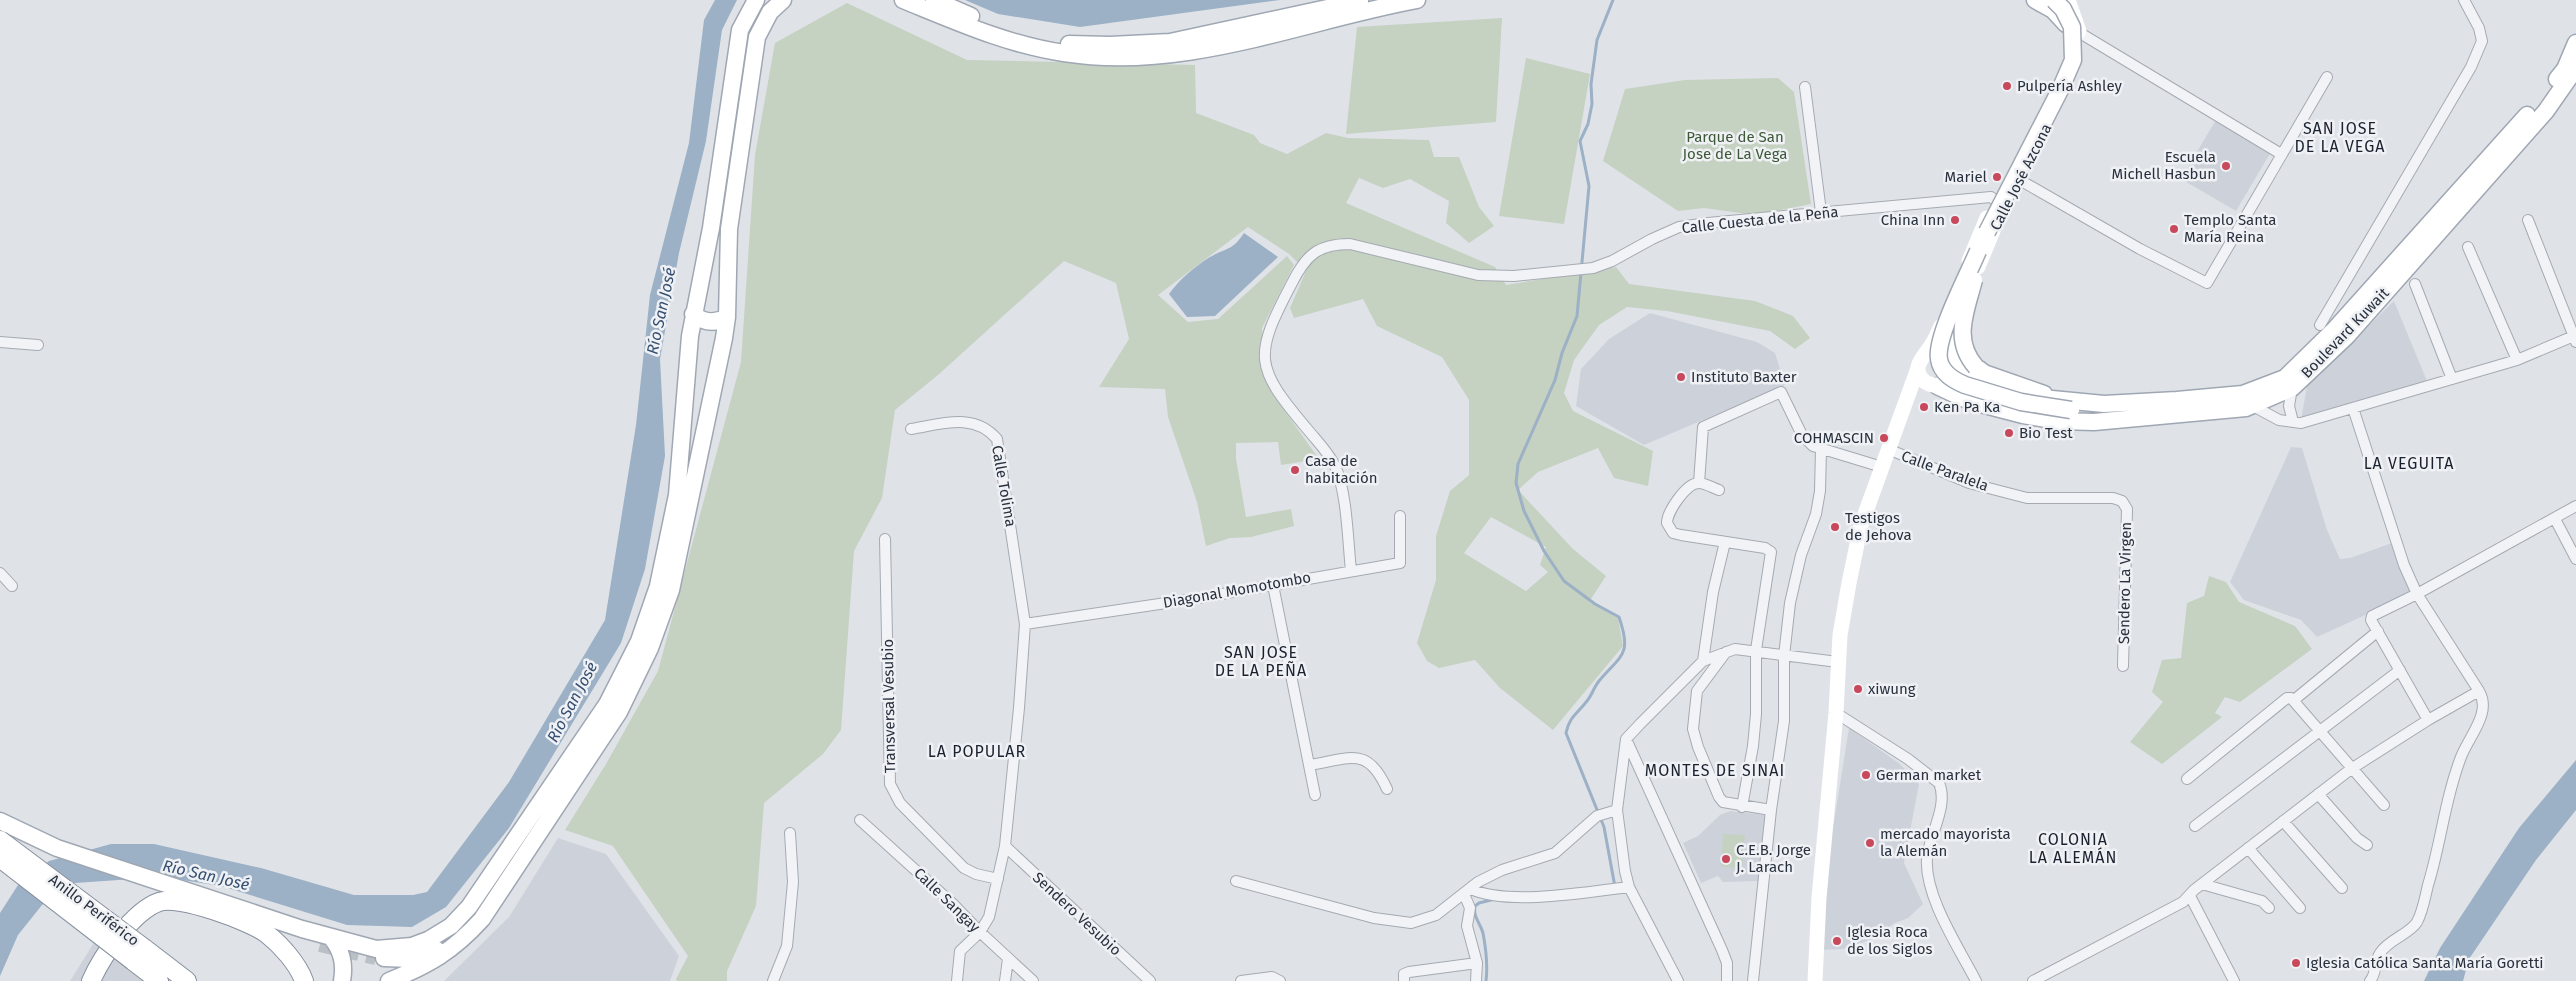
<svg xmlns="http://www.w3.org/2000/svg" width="2576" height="981" font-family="'Fira Sans',sans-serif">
<rect width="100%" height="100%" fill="#dfe3e8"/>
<path fill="#cdd2da" d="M2217 118 2271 152 2236 211 2181 179Z
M2394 301 2427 381 2301 420 2307 386Z
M1650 313 1757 342 1775 353 1785 385 1644 445 1576 406 1581 369 1609 339Z
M2291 447 2302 448 2327 530 2340 559 2350 558 2392 543 2414 593 2317 637 2301 620 2244 600 2230 582Z
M1849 728 1900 764 1919 784 1904 863 1923 904 1908 918 1895 923 1870 940 1843 949 1820 950 1829 853Z
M1730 811 1765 815 1760 881 1723 882 1718 876 1701 883 1683 843 1698 836 1720 815Z
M558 838 606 854 679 956 670 981H444L509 917Z
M95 941 148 981H70Z"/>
<path fill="#c5d1c1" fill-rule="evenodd" d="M847 3 967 60 1195 65 1196 113 1254 135 1260 143 1287 154 1326 133 1348 138 1429 140 1434 157H1459L1479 207 1494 226 1469 243 1446 223 1449 201 1410 179 1383 188 1359 178 1346 203 1495 267 1506 285 1616 267 1629 284 1755 301 1793 316 1810 338 1795 349 1770 331 1667 311 1627 307 1599 325 1574 360 1564 393 1573 411 1653 451 1648 486 1614 478 1598 448 1538 472 1518 490 1573 549 1606 576 1589 602 1618 618 1623 646 1553 730 1500 688 1475 660 1439 668 1427 661 1417 643 1436 580V536L1450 491 1469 475V400L1442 357 1377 326 1363 299 1294 318 1290 308 1306 271 1289 254 1248 227 1158 295 1188 322 1218 319 1287 256 1294 265 1262 328 1265 367 1274 396 1319 459 1281 465 1278 442 1236 443V459L1246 517 1291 509 1294 526 1251 537 1230 538 1206 546 1197 502 1168 417 1165 389 1099 387 1129 339 1116 283 1064 261 938 375 895 410 882 498 854 551 841 730 823 754 764 803 756 906 727 971V981H677L676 979 688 956 613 846 565 830 606 764 658 671 741 362 755 155 775 43ZM1491 517 1546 547 1540 565 1548 572 1526 591 1464 553Z
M1502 18 1496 122 1346 134 1357 27Z
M1526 58 1590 74 1564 224 1499 216Z
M1778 78 1794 92 1811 204 1755 215 1704 208 1678 211 1603 161 1625 89 1685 80Z
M2209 576 2226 582 2239 602 2295 626 2312 649 2240 702 2225 697 2215 713 2222 717 2162 764 2130 742 2163 702 2152 692 2162 660 2181 658 2187 603 2204 596Z
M1723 834 1745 835 1742 868 1721 867Z"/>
<path fill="#9cb0c6" d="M715 0H737L722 30 706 141 679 253 660 359 665 456 645 569 621 643 509 828 446 907 412 927 347 925 221 886 162 877 75 883 42 905 18 935 0 976V913L18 885 49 861 111 844H154L261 868 354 895H413L427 892 509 782 605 620 636 425 650 295 689 143 704 20Z
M965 0H1280L1080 27 998 14Z
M1244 233 1278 257 1215 316 1187 317 1169 294C1180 279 1194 267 1210 257 1228 247 1232 251 1244 233Z
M2576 760V810L2536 860 2469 959 2463 981H2424L2440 948 2519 828Z"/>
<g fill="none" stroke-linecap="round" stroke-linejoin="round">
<path stroke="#9cb0c6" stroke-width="3" d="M1613 0 1597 40 1591 84 1592 104 1588 124 1580 141 1589 186 1577 316 1562 353 1555 380 1518 464 1516 483 1524 511 1544 551 1564 581 1595 604 1619 617C1632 655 1622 654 1599 681 1594 687 1592 695 1587 701 1578 713 1569 717 1566 733L1604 827 1615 887
M1486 981C1488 965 1486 949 1483 933 1480 922 1473 918 1475 906L1479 903 1495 899"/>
<path stroke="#bbbfc6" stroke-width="16" stroke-dasharray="16 8" stroke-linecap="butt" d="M320 944 376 957"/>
<g stroke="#a5aab2" stroke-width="12">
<path id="minor" d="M2080 33 2281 154
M1805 87 1821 212
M2018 179 2140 249 2207 283 2327 77
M2528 220 2576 342
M2468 247 2517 360
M2415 284 2452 379
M2320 325 2471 67 2482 41 2479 28 2464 0
M0 342 38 345
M2292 388 2289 406 2293 422
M2253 406 2279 420 2301 423 2517 360 2576 335
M911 429C942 424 974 412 997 439L1025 624 1019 708 1005 846 989 917 980 932 960 951 957 981
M1888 449 1969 483 2027 498H2113L2122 501 2127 509 2123 666
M1699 483 1703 427 1781 392 1802 435 1813 446 1882 467
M1719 490C1713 488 1705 483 1699 483 1686 483 1667 512 1667 523L1673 533 1681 535 1765 548 1771 552 1756 650V714L1753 746 1742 807
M2555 519 2576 559
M885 539 890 784 900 803 964 868 976 874 998 879
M1351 571C1348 543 1347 491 1335 466 1329 453 1317 441 1308 430 1254 366 1253 357 1292 283 1306 255 1318 244 1350 244L1478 275 1514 276 1593 268 1612 261 1652 239 1679 227 1708 223 1991 197 2004 207
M0 573 12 586
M1273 585 1315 795
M1025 624 1193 599 1400 563V516
M1726 652 1697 691 1693 729 1698 747 1719 797 1723 802 1771 810
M1703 661 1713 592 1725 542
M2294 700 2378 631
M1836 713 1908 759 1939 783C1949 806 1929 835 1927 858 1924 896 1959 948 1976 981
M2428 720 2371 620 2372 616 2417 594 2576 506
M1626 739 1722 950 1727 963V981
M1309 765C1350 759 1367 745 1387 789
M2187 779 2287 698H2291L2384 805
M2318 794 2357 838 2367 845
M860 820 953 904 980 932 1033 981
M2283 821 2342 888
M2195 826 2400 670
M1005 846 1150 981
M2248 848 2300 908
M1236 881 1374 918 1411 923 1436 915 1478 882 1502 870 1555 853 1597 816 1617 810
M2202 884 2262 901 2269 908
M1471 889C1508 906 1588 892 1629 887
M1464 894 1470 908 1467 926 1477 963 1476 981
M2190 896 2234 981
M773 981 787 946 793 882 790 833
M1005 981 1008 959
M1241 981 1272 977 1280 981
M1404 981V974L1409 972 1477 963
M1678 981 1629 887 1625 871 1617 810 1626 739 1640 724 1703 661 1735 649 1838 662
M1753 981 1771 810 1784 721V656L1790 603 1801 555 1816 514 1820 491 1821 449
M2033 981 2183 902 2194 890 2351 769 2428 720 2479 691 2417 594 2404 565 2353 408
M2370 981C2377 973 2374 962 2380 953 2389 939 2410 934 2417 922 2423 911 2425 897 2428 885 2441 843 2445 798 2461 757 2469 736 2492 713 2479 691"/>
</g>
<g stroke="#9fa7b3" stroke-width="19">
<path id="primary" d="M903 0C955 21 1008 45 1064 53 1185 72 1299 22 1417 0
M934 0 971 16
M2035 0 2053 10 2066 24
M1069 44 1110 45 1170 42 1360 1
M2557 79 2565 69 2576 43
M693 314C704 323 715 324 727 317
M1954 364 1970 378 1989 384
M1979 369 1984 373 2044 394
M1937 386 1969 401 2023 415 2058 421 2094 422 2246 408 2292 388 2347 336 2546 111 2576 68
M2031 397 2104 404 2177 400 2243 394 2285 378 2334 330 2527 115
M0 821 57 848 302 929 376 949 412 946 428 940 451 926 469 907 607 704 639 641 658 586 677 495 690 336 711 228 740 30 756 0
M331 937C342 951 345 964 342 981
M384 958 410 959 437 950
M389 981C429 965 453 951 482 919L619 712 650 648 671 590 724 338 727 317 729 229 757 37 770 12 783 0"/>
</g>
<g stroke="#87909e" stroke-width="20">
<path id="trunk" d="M144 948 187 981
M133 961 159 981
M91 981C102 956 133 911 159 902 178 895 250 921 267 934 281 945 298 964 304 981"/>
</g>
<use href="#minor" stroke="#f2f3f6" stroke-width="10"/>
<path stroke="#fff" stroke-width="15" d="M2068 0 2079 31
M1969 261 1987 218
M1978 267 1997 221
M1927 352 1942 350 1953 360 1952 376 1943 384C1936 386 1930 386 1924 381 1909 368 1925 356 1932 344 1936 338 1938 332 1941 326
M1950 356 1951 346 1961 314
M1815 981 1819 898 1836 713 1840 635 1849 583 1861 525 1918 368"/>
<use href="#primary" stroke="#fff" stroke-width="16"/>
<use href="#trunk" stroke="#fff" stroke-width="18"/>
<g stroke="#9fa7b3" stroke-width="19" stroke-linecap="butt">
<path id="primary-bridge" d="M1987 232 2060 90 2073 60 2072 27 2063 9 2054 0
M1978 251C1969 273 1935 337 1939 359 1941 373 1953 380 1965 385L2021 402 2071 410
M1974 280C1966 311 1952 340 1976 367"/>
</g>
<g stroke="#87909e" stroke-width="20" stroke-linecap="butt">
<path id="trunk-bridge" d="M0 840 144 948
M0 858 133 961"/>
</g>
<use href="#primary-bridge" stroke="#fff" stroke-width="16"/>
<use href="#trunk-bridge" stroke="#fff" stroke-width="18"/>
</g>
<g fill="#c8495c" stroke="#eff1f5" stroke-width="2">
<circle cx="2007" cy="86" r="5"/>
<circle cx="2226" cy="166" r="5"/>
<circle cx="1997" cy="177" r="5"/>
<circle cx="1955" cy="220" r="5"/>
<circle cx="2174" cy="229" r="5"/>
<circle cx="1681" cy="377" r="5"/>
<circle cx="1924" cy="407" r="5"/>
<circle cx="2009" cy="433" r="5"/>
<circle cx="1884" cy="438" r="5"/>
<circle cx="1295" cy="470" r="5"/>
<circle cx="1835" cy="527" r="5"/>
<circle cx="1858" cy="689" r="5"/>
<circle cx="1866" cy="775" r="5"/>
<circle cx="1870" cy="843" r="5"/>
<circle cx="1726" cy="859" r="5"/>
<circle cx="1837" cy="941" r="5"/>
<circle cx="2296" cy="963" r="5"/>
</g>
<g text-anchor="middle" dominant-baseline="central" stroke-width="5" stroke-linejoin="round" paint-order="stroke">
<g font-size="15" fill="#29313e" stroke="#eff1f5" text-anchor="start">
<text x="2017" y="86">Pulpería Ashley</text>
<text x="2216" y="157" text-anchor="end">Escuela<tspan x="2216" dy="17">Michell Hasbun</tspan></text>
<text x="1987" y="177" text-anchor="end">Mariel</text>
<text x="1945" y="220" text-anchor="end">China Inn</text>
<text x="2184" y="220">Templo Santa<tspan x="2184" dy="17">María Reina</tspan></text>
<text x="1691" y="377">Instituto Baxter</text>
<text x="1934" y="407">Ken Pa Ka</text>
<text x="2019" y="433">Bio Test</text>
<text x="1874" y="438" text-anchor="end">COHMASCIN</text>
<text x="1305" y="461">Casa de<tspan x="1305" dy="17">habitación</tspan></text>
<text x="1845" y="518">Testigos<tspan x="1845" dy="17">de Jehova</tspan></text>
<text x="1868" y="689">xiwung</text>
<text x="1876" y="775">German market</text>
<text x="1880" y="834">mercado mayorista<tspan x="1880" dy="17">la Alemán</tspan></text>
<text x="1736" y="850">C.E.B. Jorge<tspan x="1736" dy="17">J. Larach</tspan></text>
<text x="1847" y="932">Iglesia Roca<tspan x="1847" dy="17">de los Siglos</tspan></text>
<text x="2306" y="963">Iglesia Católica Santa María Goretti</text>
</g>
<g font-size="15" fill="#3d5937" stroke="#eff1f5">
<text x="1735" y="137">Parque de San<tspan x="1735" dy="17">Jose de La Vega</tspan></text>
</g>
<g font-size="15" fill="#29313e" stroke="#eff1f5">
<text transform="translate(2021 177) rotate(-63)">Calle José Azcona</text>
<text transform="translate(1760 220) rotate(-6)">Calle Cuesta de la Peña</text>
<text transform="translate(2345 333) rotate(-46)">Boulevard Kuwait</text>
<text transform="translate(1945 471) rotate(20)">Calle Paralela</text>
<text transform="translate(1004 486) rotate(80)">Calle Tolima</text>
<text transform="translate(2125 583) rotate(-89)">Sendero La Virgen</text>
<text transform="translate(1237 590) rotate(-10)">Diagonal Momotombo</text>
<text transform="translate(889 706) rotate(-91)">Transversal Vesubio</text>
<text transform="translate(947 900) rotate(44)">Calle Sangay</text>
<text transform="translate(94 910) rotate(37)">Anillo Periférico</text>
<text transform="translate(1077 914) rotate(43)">Sendero Vesubio</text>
</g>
<g font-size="16" letter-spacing="1" fill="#1b222f" stroke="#eff1f5">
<text x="2340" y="128">SAN JOSE<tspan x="2340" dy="18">DE LA VEGA</tspan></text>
<text x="2409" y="463">LA VEGUITA</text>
<text x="1261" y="652">SAN JOSE<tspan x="1261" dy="18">DE LA PEÑA</tspan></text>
<text x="977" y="751">LA POPULAR</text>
<text x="1715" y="770">MONTES DE SINAI</text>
<text x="2073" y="839">COLONIA<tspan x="2073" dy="18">LA ALEMÁN</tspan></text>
</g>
<g font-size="16" font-style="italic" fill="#354f70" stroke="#eff1f5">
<text transform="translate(661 311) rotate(-78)">Río San José</text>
<text transform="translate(572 702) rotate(-62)">Río San José</text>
<text transform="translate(206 875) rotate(13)">Río San José</text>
</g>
</g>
</svg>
